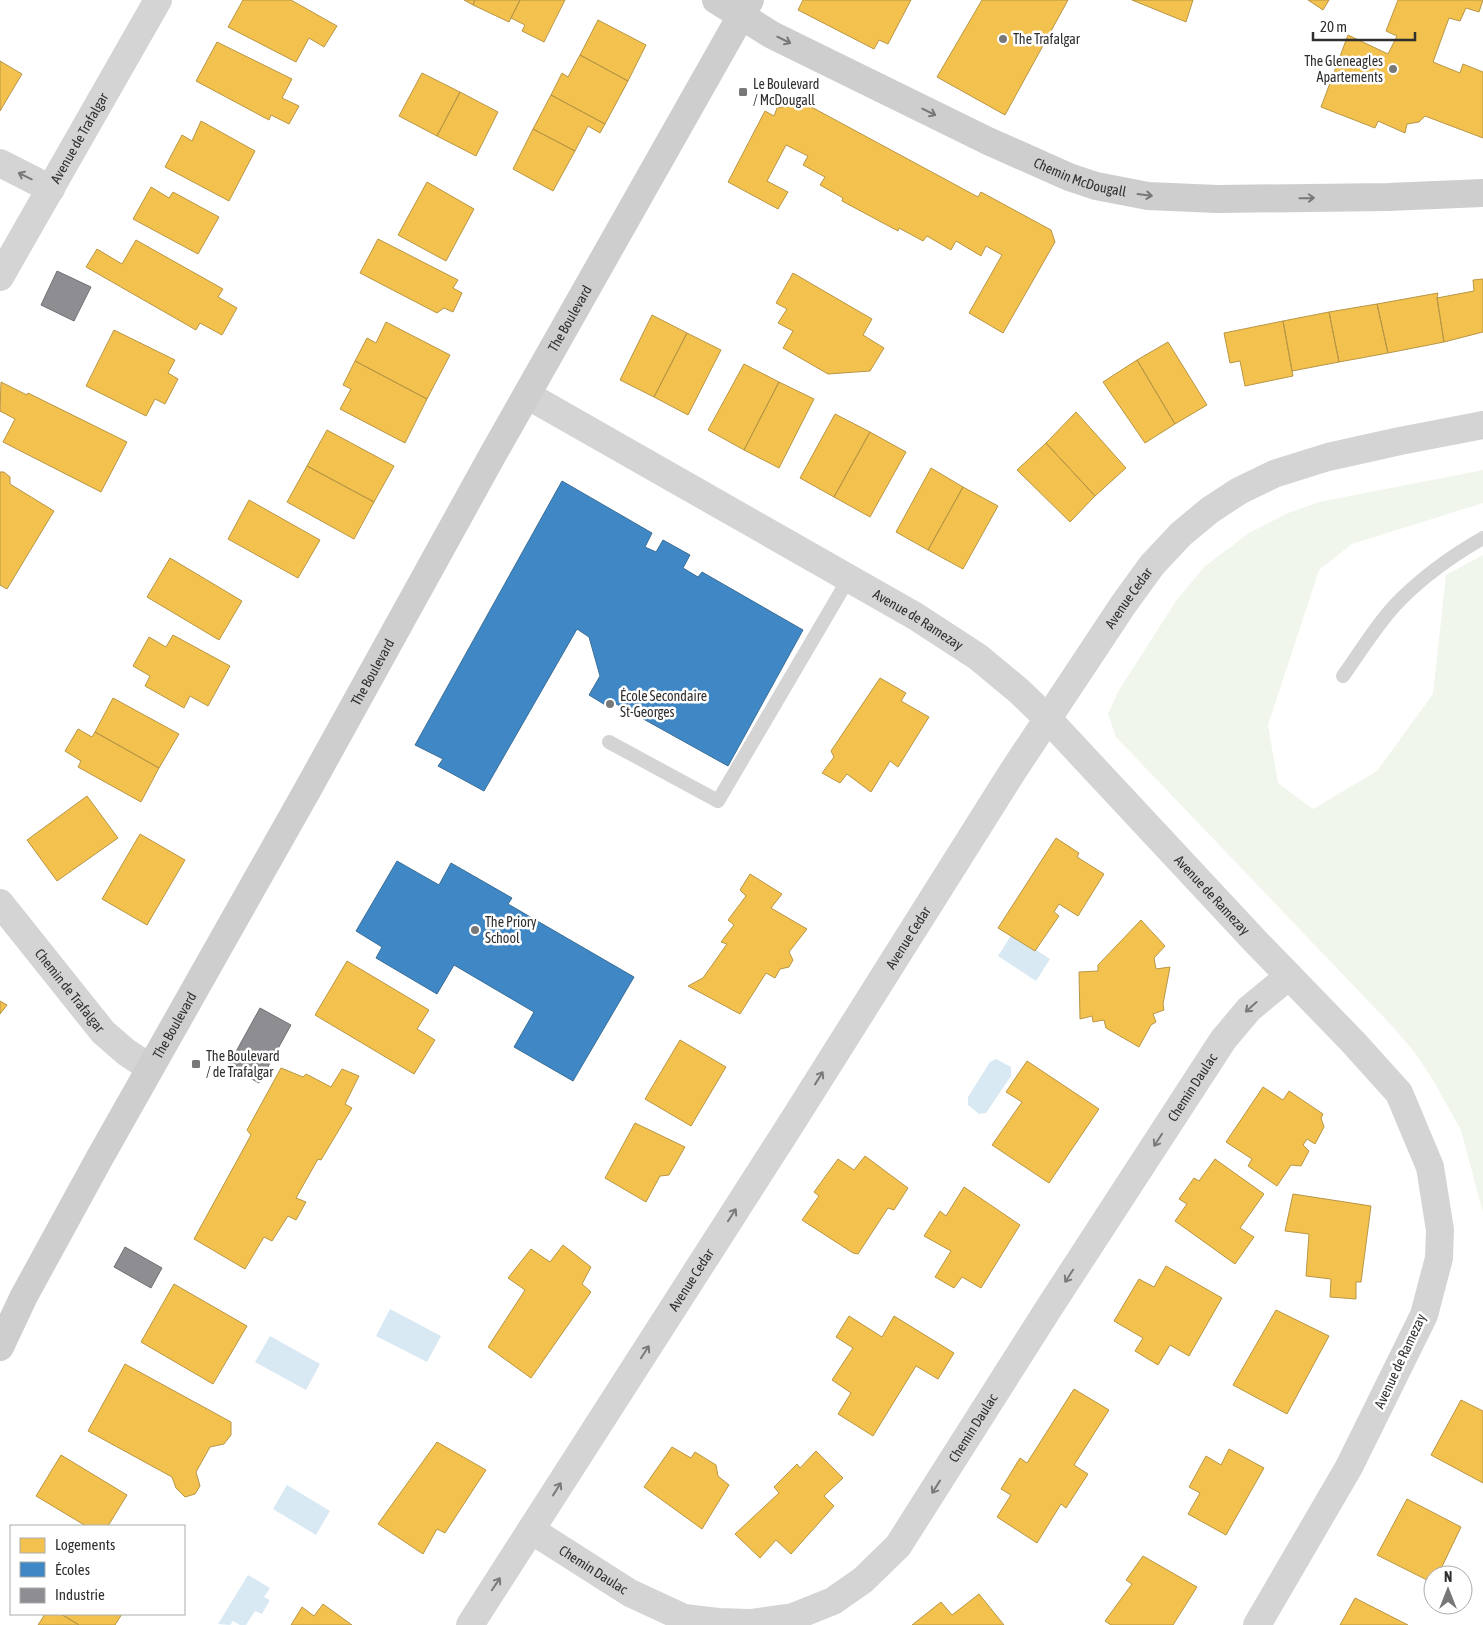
<svg xmlns="http://www.w3.org/2000/svg" width="1483" height="1625" font-family="'Asap Condensed',sans-serif">
<rect width="100%" height="100%" fill="#fff"/>
<path fill="#f1f6ec" d="M1483 470V503L1352 544 1319 570 1268 725 1278 783 1313 809 1377 771 1433 694 1446 575 1483 555V1213L1461 1130 1433 1080 1415 1053 1393 1027 1116 737 1108 714 1119 690 1176 601 1204 567 1249 533 1288 513 1319 502Z"/>
<path fill="#d8e9f4" d="M1012 934 1050 959 1036 981 998 956Z
M996 1059 1011 1067V1076L986 1113 979 1114 968 1105V1097L990 1062Z
M390 1309 441 1336 427 1362 376 1336Z
M270 1336 320 1364 306 1390 255 1362Z
M287 1485 330 1511 316 1535 273 1509Z
M248 1575 270 1588 264 1597 270 1600 262 1614 255 1611 246 1625H240L233 1621 230 1625 218 1624Z"/>
<path fill="#f2c14e" stroke="#b89645" d="M243 0H291L337 26 324 47 309 38 296 62 228 27Z
M464 0H475L473 5Z
M475 0H520L509 22 473 5Z
M520 0H565L544 42 522 31 525 25 511 18Z
M803 0H911L888 44 879 40 874 49 798 10Z
M982 0H1068L1005 115 937 77Z
M1132 0H1193L1186 22Z
M1308 0H1329L1323 10Z
M1398 0H1483L1479 12 1466 8 1460 21 1449 18 1433 62 1460 73 1463 64 1483 72V138L1425 116 1419 122 1407 124 1405 133 1378 121 1375 128 1321 107 1348 35 1388 54 1397 36 1386 31Z
M598 20 646 45 628 81 580 55Z
M217 42 292 79 282 98 299 106 289 124 271 115 269 120 196 81Z
M580 55 628 81 605 124 551 95 562 73 568 77Z
M0 61 22 74 0 111Z
M422 73 460 92 437 136 399 116Z
M460 92 498 112 476 156 437 136Z
M551 95 605 124 600 133 588 126 575 151 533 129Z
M804 103 978 197 981 192 1051 230 1055 242 1003 333 969 313 1002 255 986 246 981 256 956 241 951 250 927 236 923 241 899 228 898 231 842 201 843 198 820 185 825 177 803 165 808 156 786 145 767 181 788 192 778 209 728 182 765 111 774 116 777 108 793 105 801 109Z
M201 121 255 151 229 201 165 167 182 135 192 141Z
M533 129 575 151 553 191 513 169Z
M427 182 474 209 446 261 398 235Z
M151 187 169 198 173 192 219 217 198 254 133 219Z
M378 239 458 280 453 288 462 293 453 312 444 308 437 313 360 273Z
M136 240 223 289 218 297 237 308 222 335 200 323 196 330 86 267 97 249 122 264Z
M793 273 872 319 863 335 884 348 870 371 828 374 783 348 793 331 778 323 787 309 776 303Z
M1483 279V332L1444 342 1437 298 1474 291 1473 280Z
M1438 293 1437 298 1444 342 1388 353 1377 304Z
M1377 304 1388 353 1339 362 1329 312Z
M1329 312 1339 362 1292 371 1283 321Z
M652 315 687 333 654 397 620 380Z
M1283 321 1293 376 1245 386 1240 361 1230 363 1224 333Z
M386 322 450 355 427 399 355 361 367 338 376 343Z
M114 330 175 360 168 373 178 379 165 404 155 399 146 416 86 386Z
M687 333 721 350 688 415 654 397Z
M1168 342 1207 405 1175 424 1137 360Z
M1137 360 1175 424 1145 443 1103 382Z
M355 361 427 399 405 443 340 409 351 389 343 385Z
M744 364 779 382 744 450 708 430Z
M1 382 27 395 28 393 127 442 101 492 3 442 15 419 0 411Z
M779 382 814 399 779 468 744 450Z
M1076 412 1126 468 1095 496 1046 443Z
M835 414 870 432 834 497 800 478Z
M327 430 394 466 374 502 307 466Z
M870 432 906 452 870 517 834 497Z
M1046 443 1095 496 1070 522 1017 470Z
M307 466 374 502 354 539 287 502Z
M931 468 963 487 928 550 896 532Z
M0 472H4L10 477V484L54 511 7 589 0 585Z
M963 487 998 506 963 569 928 550Z
M249 500 320 540 298 578 228 539Z
M170 558 242 601 219 640 147 597Z
M173 635 230 666 208 706 190 696 184 708 145 686 150 676 133 666 149 637 166 647Z
M880 678 906 693 901 701 929 717 898 767 890 761 871 792 847 774 840 783 822 773 834 757 831 751Z
M113 698 179 734 159 768 95 732Z
M78 729 92 737 95 732 159 768 141 802 78 767 81 761 65 751Z
M87 796 118 838 57 881 27 840Z
M140 834 185 860 147 925 102 899Z
M1056 838 1079 853 1077 857 1104 874 1078 916 1059 904 1054 912 1059 916 1035 951 998 928Z
M750 874 782 894 771 908 807 929 789 952 793 960 789 967 780 969 775 978 766 973 740 1014 688 986 703 978 727 944 721 942 734 925 728 920 746 896 740 890Z
M1141 920 1165 946 1154 958 1156 969 1170 967 1163 1004 1164 1010 1153 1014 1156 1022 1151 1025 1139 1047 1106 1028 1104 1020 1093 1022 1092 1016 1080 1019 1079 972 1098 971V965Z
M347 961 429 1010 417 1029 435 1040 414 1074 315 1015Z
M0 1001 7 1005 0 1014Z
M680 1040 726 1067 691 1126 645 1099Z
M1027 1061 1099 1109 1049 1183 992 1145 1022 1102 1006 1092Z
M281 1068 303 1077 306 1074 331 1087 342 1069 359 1076 345 1104 352 1108 321 1160 318 1159 296 1198 306 1202 296 1220 288 1216 272 1241 264 1237 245 1269 194 1239 251 1135 247 1130Z
M1263 1087 1283 1100 1289 1091 1323 1114 1321 1118 1324 1127 1315 1144 1307 1139 1303 1145 1309 1151 1301 1166 1291 1165 1277 1186 1248 1166 1252 1159 1226 1142Z
M635 1123 685 1147 669 1175 660 1176 646 1202 605 1178Z
M865 1156 908 1188 894 1210 888 1208 858 1254 853 1253 802 1220 819 1196 814 1192 838 1159 854 1170Z
M1215 1159 1264 1194 1240 1228 1254 1237 1235 1264 1175 1221 1187 1204 1179 1199 1194 1178 1199 1181Z
M964 1187 1020 1225 981 1288 962 1277 954 1288 935 1277 951 1251 924 1236 940 1211 946 1216Z
M1293 1194 1371 1206 1361 1282H1356V1299L1330 1297 1331 1279 1306 1276 1309 1234 1285 1231Z
M563 1245 591 1267 582 1284 591 1292 531 1378 488 1347 525 1290 508 1278 531 1249 550 1262Z
M1166 1266 1222 1298 1189 1356 1170 1345 1158 1365 1135 1351 1143 1338 1114 1321 1139 1279 1154 1287Z
M174 1284 247 1326 213 1384 141 1342Z
M1276 1310 1329 1336 1287 1414 1233 1385Z
M849 1316 882 1337 894 1316 954 1353 938 1379 916 1366 873 1436 838 1414 851 1393 832 1380 853 1348 836 1337Z
M125 1364 231 1422V1435L224 1444 210 1447 196 1472 200 1486 195 1494 185 1497 176 1488 172 1477 88 1431Z
M1074 1389 1109 1410 1074 1465 1088 1474 1066 1508 1061 1504 1037 1543 997 1517 1011 1495 1001 1489 1020 1458 1027 1463Z
M1461 1400 1483 1411V1483L1431 1455Z
M437 1442 486 1470 445 1533 437 1529 423 1554 378 1524Z
M672 1447 691 1458 695 1452 716 1465 718 1476 729 1485 702 1529 644 1487Z
M1229 1449 1264 1468 1226 1535 1188 1514 1200 1493 1189 1487 1206 1456 1221 1465Z
M816 1451 843 1478 824 1496 834 1506 791 1554 776 1540 760 1558 735 1534 779 1493 774 1487 797 1464 800 1468Z
M61 1455 127 1495 108 1526H86L36 1496Z
M1407 1499 1461 1527 1438 1575H1433V1583L1377 1555Z
M1143 1556 1197 1587 1173 1625H1111L1105 1621 1132 1584 1126 1580Z
M979 1594 1004 1625H912L941 1602 952 1615Z
M1355 1598 1408 1625H1340Z
M323 1604 352 1625H291L302 1607 314 1616Z
M45 1614H61L79 1625H38Z
M61 1614H122L115 1625H79Z"/>
<path fill="#3f88c5" stroke="#3a6e98" d="M562 481 652 533 645 547 656 552 663 540 690 555 683 568 698 577 702 572 803 630 728 766 611 701 607 706 589 695 600 676 589 637 577 629 484 791 438 766 443 759 415 745Z
M397 861 439 885 451 863 512 898 508 904 634 977 573 1081 514 1047 534 1012 454 965 437 994 376 958 382 947 356 931Z"/>
<path fill="#8d8d92" stroke="#717175" d="M57 271 91 287 74 321 41 305Z
M260 1008 291 1025 259 1083 228 1066Z
M125 1247 162 1268 151 1288 114 1267Z"/>
<g fill="none" stroke-linecap="round" stroke-linejoin="round">
<path stroke="#d4d4d4" stroke-width="14" d="M1343 676C1361 651 1378 622 1400 600 1423 577 1455 554 1483 538
M609 742 718 801 849 578"/>
<g stroke="#d4d4d4" stroke-width="28">
<path d="M0 163 51 189"/>
<path id="s1" d="M0 277 158 0"/>
<path id="s2" d="M527 395 915 616 978 657 1019 691 1048 719 1256 942 1353 1042 1399 1093 1430 1167 1440 1230 1439 1258 1424 1315 1349 1467 1257 1625"/>
<path id="s3" d="M0 903 103 1032 126 1052 150 1068"/>
<path id="s4" d="M531 1530 630 1593 684 1618 718 1622 751 1623 793 1617 833 1601 863 1580 898 1546 1047 1311 1223 1040 1249 1009 1289 976"/>
<path id="s5" d="M470 1625 789 1127 1013 771 1123 605 1152 565 1181 534 1210 510 1239 491 1274 474 1328 457 1400 441 1483 425"/>
</g>
<g stroke="#cecece" stroke-width="28">
<path id="s6" d="M716 0 772 35 988 141 1069 177 1096 186 1148 196 1217 199 1388 197 1483 193"/>
<path id="s7" d="M0 1347 24 1296 99 1159 308 789 492 456 750 0"/>
</g>
</g>
<defs><path id="oneway-shaft" d="M-6 0H5M1.5-3L5.5 0L1.5 3" fill="none" stroke-width="1.6" stroke-linecap="round" stroke-linejoin="round" transform="scale(1.25)"/></defs>
<g stroke="#777">
<use href="#oneway-shaft" transform="translate(784 40) rotate(26)"/>
<use href="#oneway-shaft" transform="translate(929 112) rotate(26)"/>
<use href="#oneway-shaft" transform="translate(1145 195) rotate(7)"/>
<use href="#oneway-shaft" transform="translate(1307 198) rotate(-1)"/>
</g>
<g stroke="#7a7a7a">
<use href="#oneway-shaft" transform="translate(25 176) rotate(-154)"/>
<use href="#oneway-shaft" transform="translate(1251 1007) rotate(138)"/>
<use href="#oneway-shaft" transform="translate(819 1078) rotate(-58)"/>
<use href="#oneway-shaft" transform="translate(1158 1140) rotate(123)"/>
<use href="#oneway-shaft" transform="translate(732 1215) rotate(-57)"/>
<use href="#oneway-shaft" transform="translate(1069 1276) rotate(123)"/>
<use href="#oneway-shaft" transform="translate(645 1352) rotate(-57)"/>
<use href="#oneway-shaft" transform="translate(936 1487) rotate(122)"/>
<use href="#oneway-shaft" transform="translate(557 1489) rotate(-58)"/>
<use href="#oneway-shaft" transform="translate(496 1584) rotate(-56)"/>
</g>
<g fill="#787878" stroke="#fff" stroke-width="2">
<circle cx="1003" cy="39" r="5"/>
<circle cx="1393" cy="69" r="5"/>
<rect x="738" y="87" width="10" height="10" rx="2.5"/>
<circle cx="610" cy="704" r="5"/>
<circle cx="475" cy="930" r="5"/>
<rect x="191" y="1059" width="10" height="10" rx="2.5"/>
</g>
<g text-anchor="middle" dominant-baseline="central" stroke-width="5" stroke-linejoin="round" paint-order="stroke">
<g font-size="14" fill="#303030" stroke="#fff" text-anchor="start">
<text x="1013" y="39">The Trafalgar</text>
<text x="1383" y="61" text-anchor="end">The Gleneagles<tspan x="1383" dy="16">Apartements</tspan></text>
<text x="753" y="84">Le Boulevard<tspan x="753" dy="16">/ McDougall</tspan></text>
<text x="620" y="696">École Secondaire<tspan x="620" dy="16">St-Georges</tspan></text>
<text x="485" y="922">The Priory<tspan x="485" dy="16">School</tspan></text>
<text x="206" y="1056">The Boulevard<tspan x="206" dy="16">/ de Trafalgar</tspan></text>
</g>
<g font-size="14" fill="#303030" stroke="#fff">
<text stroke="none"><textPath href="#s1" startOffset="160">Avenue de Trafalgar</textPath></text>
<text stroke="none"><textPath href="#s6" startOffset="406">Chemin McDougall</textPath></text>
<text stroke="none"><textPath href="#s7" startOffset="1176">The Boulevard</textPath></text>
<text stroke="none"><textPath href="#s5" startOffset="1220">Avenue Cedar</textPath></text>
<text stroke="none"><textPath href="#s2" startOffset="451">Avenue de Ramezay</textPath></text>
<text stroke="none"><textPath href="#s7" startOffset="771">The Boulevard</textPath></text>
<text stroke="none"><textPath href="#s2" startOffset="856">Avenue de Ramezay</textPath></text>
<text stroke="none"><textPath href="#s5" startOffset="815">Avenue Cedar</textPath></text>
<text stroke="none"><textPath href="#s3" startOffset="112">Chemin de Trafalgar</textPath></text>
<text stroke="none"><textPath href="#s7" startOffset="366">The Boulevard</textPath></text>
<text stroke="none"><textPath href="#s4" startOffset="960">Chemin Daulac</textPath></text>
<text stroke="none"><textPath href="#s5" startOffset="410">Avenue Cedar</textPath></text>
<text transform="translate(1400 1361) rotate(-65)">Avenue de Ramezay</text>
<text stroke="none"><textPath href="#s4" startOffset="555">Chemin Daulac</textPath></text>
<text stroke="none"><textPath href="#s4" startOffset="74">Chemin Daulac</textPath></text>
</g>
</g>
<rect x="10" y="1525" width="175" height="90" fill="#ffffff" stroke="#acacac"/>
<rect x="20" y="1538" width="25" height="15" fill="#f2c14e" stroke="#acacac"/>
<text x="55" y="1550" font-size="15" fill="#303030">Logements</text>
<rect x="20" y="1562" width="25" height="15" fill="#3f88c5" stroke="#acacac"/>
<text x="55" y="1575" font-size="15" fill="#303030">Écoles</text>
<rect x="20" y="1588" width="25" height="15" fill="#8d8d92" stroke="#acacac"/>
<text x="55" y="1600" font-size="15" fill="#303030">Industrie</text>
<g transform="translate(1448 1590)"><circle r="24" fill="#ffffff" stroke="#acacac"/>
<path d="M0-4L9 19L0 12L-9 19Z" fill="#787878"/>
<text y="-8" font-size="14" font-weight="bold" text-anchor="middle" fill="#303030">N</text>
</g>
<path d="M1313 32v8h102v-8" fill="none" stroke="#303030" stroke-width="2.5"/>
<text x="1320" y="32" font-size="15" fill="#303030" stroke="#ffffff" stroke-width="4" paint-order="stroke">20 m</text>
</svg>
